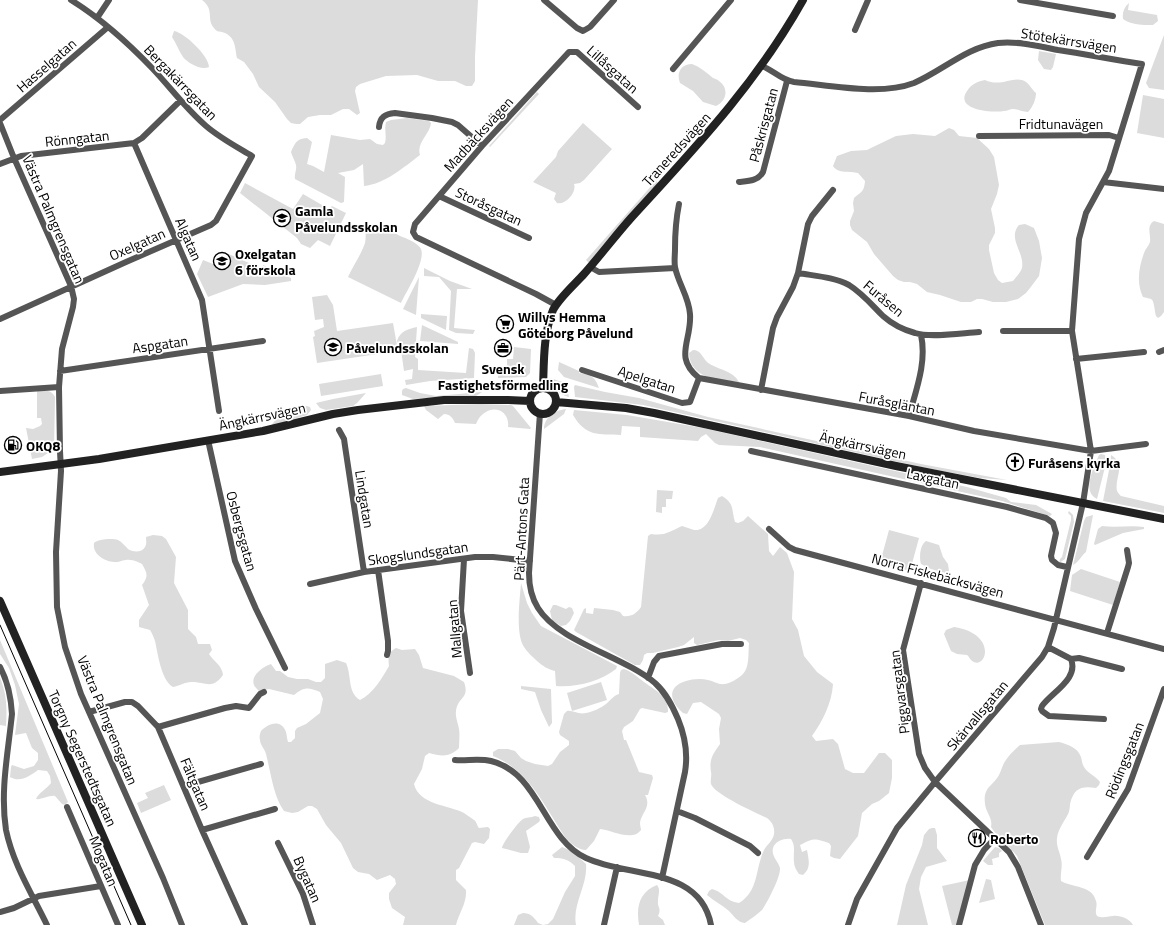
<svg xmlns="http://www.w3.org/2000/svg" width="1164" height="925" font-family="'Titillium Web',sans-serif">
<rect width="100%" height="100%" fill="#fff"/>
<path fill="#dcdcdc" d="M202 0H478L475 57V81L472 86H466L455 81H438L417 75 386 76 360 84 356 87 355 91 360 113 357 115 349 109H343L331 115H320L308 117 300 124H296L291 123 287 119 275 102 259 87 253 74 244 62 237 58C235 49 236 38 225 33 221 31 217 33 214 28 206 19 215 10 202 0Z
M1129 3 1128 10 1157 15 1158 21 1153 25C1143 25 1131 25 1123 19 1122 13 1124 7 1129 3Z
M174 31C185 33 209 56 209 67 201 71 188 63 183 57 179 51 176 43 172 37Z
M1164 35V90L1149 88 1146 83Z
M1039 51 1056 54 1053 67 1051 70 1044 69 1038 60Z
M692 64C700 67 706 72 713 78 715 79 717 79 719 81 729 88 727 101 716 106L703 102 693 91 680 83C676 73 681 64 692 64Z
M985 80C1000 87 1011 77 1022 80 1029 82 1031 89 1036 93 1036 99 1033 107 1028 112 1022 112 1018 109 1013 109 1010 109 1007 111 1004 111 992 113 954 110 967 91 972 84 976 82 985 80Z
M537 92 539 94 490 147 489 146Z
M1143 95 1164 99V138L1137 133Z
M407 118 429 121 431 123C430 134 416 143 420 155 404 167 385 184 364 186L363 164 354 170 338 173 345 177 344 202 341 203 295 179C294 174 297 170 296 165 295 161 292 156 291 152 295 143 296 139 307 138L312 142 307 164 313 166 324 172 331 135 360 140 370 139 377 144 383 145 385 143C387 136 384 130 386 122L391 120Z
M583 123 612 149 584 180 580 183 574 184C577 192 566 205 557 203L554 199 556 193 533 182 556 157 558 151Z
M949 128 954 130 959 136 977 138 989 149 994 157 999 185 997 194 991 209 995 228V233L989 245V250L994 273 998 280 1002 283 1013 281C1016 277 1021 272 1022 268 1025 252 1007 239 1019 225L1025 224 1034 228 1039 241 1042 258 1039 276 1030 288 1026 293 1018 299 1006 302H993L982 299H977L971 302H961L940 295 927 292 917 284 910 282H904L898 280 893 276 874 254 867 242 852 230 850 225V221L854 211 853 203 854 198C862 191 864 192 865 181L858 173C850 171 838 174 833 166L837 156 851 151 867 150 873 147 896 136 913 134 935 136Z
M655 180 658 183 589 263 586 260 653 184 652 183Z
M245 183 293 209 303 194 329 209 332 206 346 213 330 246 318 240 310 248 301 244 297 238 240 193Z
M1154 221 1164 224V312L1161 316 1158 318 1156 316C1155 313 1154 301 1152 300 1151 298 1145 298 1143 297 1136 283 1139 267 1144 253 1145 249 1149 246 1150 242 1151 234 1146 226 1154 221Z
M372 224C382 225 391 231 400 236 406 238 418 243 421 249 426 261 406 292 401 303L348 277C353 266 361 255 365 243 367 236 363 228 372 224Z
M224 252 249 263 250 269 263 275V265L291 278V281L265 285 243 284 208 297 197 274 203 260 218 266Z
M424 268 450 281 472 289H457L454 328 475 330 473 334 456 333 449 330 451 291 439 277 424 276Z
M419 277 416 315 403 309Z
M327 295 333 305 337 331 393 323 398 351 317 363 313 337 315 336 314 331 324 327 323 319 315 320 312 297Z
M421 314 447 316 446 330 421 318Z
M422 325 458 342V344L420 341Z
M417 327 415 357 418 359V370L466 373 469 348 473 349 475 353 474 378 430 381 406 385 405 380 412 379 413 369 404 371 401 350 397 341C400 331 408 329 417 327Z
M514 347 531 349 530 373 526 377 498 378V370L507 371V359H513Z
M693 350C701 350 702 357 707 362 717 370 733 370 739 382 720 381 690 379 689 353Z
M559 362 579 371V373C590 375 595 376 599 388L564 377 558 370Z
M381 374 383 386 321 396 319 384Z
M550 378 566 383 569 397C558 394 553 388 550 378Z
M575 385 605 392 639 398 708 417 921 464 1007 480 980 478 921 467 643 405 575 397 574 387Z
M406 388 420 393 436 396 482 392 476 396 413 399 402 395V391L403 389Z
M37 391C45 391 51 389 55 397L54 449 42 457 32 459 26 428 33 429 40 426 42 424 41 418H37Z
M366 393 357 403 353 406 326 410 320 408 316 403 333 399Z
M480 404 511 405 513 406 531 428 530 429 508 427C510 412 495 404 483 414 479 417 478 420 476 424L455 423C453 418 450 414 444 414L438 419 426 410 424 406Z
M303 405 310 407 311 410 307 415 271 426C279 414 289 410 303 405Z
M566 409 564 414 544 429C544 417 556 410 566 409Z
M574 410 627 415 703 428 967 487 1006 498 1011 502 1036 505 1052 514 1050 516 1002 501 760 447 719 445 715 443 706 434 701 437 698 441 640 437V427L622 426 621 435C599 434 586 437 573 415Z
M1101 454 1105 455 1106 463 1097 499C1083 492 1092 474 1095 462H1096L1099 455Z
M1111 455C1127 465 1114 478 1117 491 1118 493 1119 494 1121 496L1164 506V513L1103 501 1110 465Z
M657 490 673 491 672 499H666V507H662V513L656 512Z
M722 496C735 504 731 509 735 522L738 523 743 521 748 516 768 534 769 551 773 556 780 547 787 553 794 572 792 619 798 630 804 656 817 672 833 684C832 703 822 722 812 736L816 741 833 739 838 744 845 769 853 773H864L879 753H885L892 760V778L889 793 879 801 872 804 862 813 858 836 840 859 834 858 830 856 831 846 829 843C814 838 814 838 800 845L802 852 807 850C809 861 811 868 803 875L799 874C796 870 794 866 794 862 793 853 796 846 791 839 785 838 775 841 773 848 771 856 778 861 780 868 781 876 767 903 762 910 757 915 750 919 745 923 737 922 734 916 729 911 722 905 714 901 707 895L709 891 712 889C724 892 725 901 739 903 759 891 755 869 764 850 767 844 773 841 774 834 775 827 772 822 767 818 756 813 714 794 711 784 710 780 712 776 711 772 709 759 713 754 720 744L719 729 721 718 719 714 701 702 693 703 687 714 683 713C670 702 666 687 686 681 692 679 701 678 708 680 714 681 718 685 725 684 731 683 737 679 742 675 750 668 748 653 749 643L746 640 740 638 728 641 719 640 697 645 694 643V637L684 645 678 647 653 653H647L644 655 643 660 640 665H635L576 632 574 630 584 609 586 608V613L593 614 594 608 613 610 620 612 623 616C631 617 636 614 641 607L648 536 651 534C665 536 669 532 682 526 686 527 690 529 694 530 709 532 714 508 718 498Z
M1069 511 1073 515 1074 522 1065 559 1059 563 1060 559 1062 557 1071 520V516L1068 513Z
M1093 515 1086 552C1081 556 1079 562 1073 565L1084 521 1086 517Z
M1102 526C1116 528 1130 525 1144 527V529L1123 533 1095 545 1094 544 1098 529Z
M889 530 919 538 910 571 880 563Z
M153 535 162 536 166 539 176 557 174 583 188 610V629L196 637 198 644H210L212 650 209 654C214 662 222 665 223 675 212 690 207 682 191 682 185 682 179 686 173 687 161 680 158 654 155 641 154 638 152 633 150 630L139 627V620L149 605 142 585C149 576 147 573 142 564 138 562 134 560 130 560 126 559 122 561 118 562 107 563 92 555 94 543 98 539 113 538 118 540 122 542 125 546 128 549 132 552 142 553 145 547 147 544 146 540 146 537Z
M926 541 939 545 943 557 948 564 949 571 946 573 931 569 921 564C919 557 920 545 926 541Z
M1081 569 1120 582 1113 605 1070 591 1072 575Z
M521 583 527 603 532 613 541 626 617 666 616 669C601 681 575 688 556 686L555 671C547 669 543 666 537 661 533 657 527 652 524 647 515 633 520 599 521 583Z
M553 605H556L566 609 569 607 572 608 574 613 570 621 566 625 561 626 552 620 550 611Z
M954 627C1000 634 985 673 971 660 969 658 969 656 967 655L957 654 951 651 944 634 946 630Z
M0 640 68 802 65 805 62 804 55 796C49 795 41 800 36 799 39 792 47 789 51 783L50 776 47 771 38 770C30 776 20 783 10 777L11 767 12 765 24 769 34 766 38 760V753L32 748 26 733 15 735 19 704 15 685 9 668 0 654Z
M396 648 402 650 415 649 419 655 423 668 454 676 464 682C470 699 458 696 456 711 455 717 458 723 459 729 460 735 459 742 459 748 449 758 441 756 429 753L425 756 422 769 414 784C419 805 449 805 464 813 467 815 471 818 474 820 477 822 477 826 479 828L488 827 490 829 489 838 484 844 475 842 472 843 459 868 456 870V880L466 890C467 903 459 913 456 925H403L405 917 392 908 389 899V893L396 884 395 879 390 875 377 880 369 874 358 872 353 868 341 843 326 825 317 809 312 806H308L298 812 292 813 284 811C273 795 271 773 266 754 265 749 260 745 260 740 259 736 260 734 261 731 269 723 281 719 286 732 287 736 287 739 288 742H291L295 738V731L297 728 306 724 320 713 323 699 320 692C308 687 304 687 294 695L269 689 259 691C245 680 260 668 271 664L276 671H280L288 677 297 679H308L316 682H321L325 678V664L337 660 346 663C352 676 347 692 360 700 373 694 382 678 389 666 388 658 388 652 396 648Z
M624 669C630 671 635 675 640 679 651 688 669 695 668 712L665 713 642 708 640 709 633 721 624 727 622 731 624 740H626L639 772 652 775 653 778 648 795H645C652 807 641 813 640 823 640 826 641 828 641 830 632 842 612 830 600 829L594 841 586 850C578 850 570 843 565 837 545 807 529 770 493 756V752L498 749H508L515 751 521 758 526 761 535 764 548 766 552 764 560 752 569 745V741L560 735 559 732 564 714 567 711C573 710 578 715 586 713 592 712 601 708 606 704 611 700 613 696 619 694L620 673 621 670Z
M0 678C7 694 7 709 6 726L0 725Z
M601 682 607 700 572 711 567 693Z
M521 686 551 689 552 723 549 727 541 710 535 692 521 689Z
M1059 742C1069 745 1077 747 1081 757 1082 760 1082 764 1084 767 1087 773 1096 776 1100 782L1099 785 1096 788C1081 786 1074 788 1070 804 1070 808 1069 813 1067 816 1063 823 1058 830 1057 838 1056 847 1060 852 1061 859 1063 866 1060 874 1061 881 1073 888 1092 885 1096 901 1098 906 1094 911 1097 916 1104 919 1107 916 1113 916 1120 915 1130 919 1133 925H1045L1017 856C1009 846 998 838 991 827 993 818 986 813 985 804 983 787 992 787 999 775 1001 771 1002 767 1004 763 1008 756 1014 750 1020 745Z
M164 785 171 800 141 813 137 803 148 798 145 793Z
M535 816 539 817 540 820 539 822 526 831 530 847 528 853H521L502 848C502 844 518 822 523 819 526 817 531 818 535 816Z
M932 828H935L937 835V848L947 861 926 867 921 877 919 889 928 925H897L906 885 922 845 924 835 929 829Z
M562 847 572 851 586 864C588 885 572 904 576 925H514L518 915 523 913C530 913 534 917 538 923L543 925 548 924 553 919 565 892 575 876V866C568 859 563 858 554 858L552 855Z
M995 847 999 848 1002 851 999 853V857L992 859 993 865H988L983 861Z
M986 879 991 880 995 899 979 903Z
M970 880 957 925H952L942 886Z
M657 885C661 890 658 894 658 901 657 908 662 907 658 916L663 920 665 925H639C636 907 639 892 657 885Z"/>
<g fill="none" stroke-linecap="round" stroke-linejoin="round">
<path stroke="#555" stroke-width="6" d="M544 0 577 28 583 31 590 27 614 0
M1020 0 1113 16
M97 18 109 0
M855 30 868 0
M762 66C773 70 781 80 794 82 829 85 880 96 914 83 942 71 967 47 998 43 1018 41 1038 46 1058 50 1086 54 1114 60 1142 64L1109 171 1086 213 1079 239 1072 331 1091 451 1083 503 1054 628 1048 647 1042 657 935 782 897 828 857 899 848 925
M673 69 731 0
M0 120 108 27
M0 123 14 158 71 286 74 299 73 307 62 349 59 387 60 451 61 471 56 552 57 607 65 647 81 694 163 878 182 925
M379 127C380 117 385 114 395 113L432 118 452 122 458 125 482 146
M979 136 1109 135 1119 138
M134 143 202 300 219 411
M0 164 21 156 134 143 142 138 180 101
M739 182C748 181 758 181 763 172L787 81
M1103 182 1164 189
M439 196 529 238
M590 267 599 272 675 268
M798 273C815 276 834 277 849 285 862 293 872 305 883 316 892 324 904 330 915 333 931 338 962 333 979 332
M556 305 536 294 416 237 413 232 415 224 482 146 569 52H577L638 107
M0 319 126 262 211 225 216 221 252 156C237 147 220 138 206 126 186 109 171 88 152 68 129 44 100 18 71 0
M1003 331H1072
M1159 352 1164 350
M1076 359 1144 352
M582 370 682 403 690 402 699 378C673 357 692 341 690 314 689 297 678 283 675 267 674 261 675 255 675 249 675 233 676 219 679 204
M60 371 263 341
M699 378 909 416 974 431 1091 451 1146 444
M761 390 773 328 777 317 793 287 798 273 808 224 812 216 833 190
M0 391 59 387
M540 413 529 573C529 586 531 597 538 608 559 642 623 656 655 683 666 693 672 705 678 719 685 736 688 754 685 772L662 878
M909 416C916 390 927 362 921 335
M339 430 344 439 345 446 364 572
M208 440 235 561 256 609 285 668
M751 451 1007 507 1046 518 1053 523 1056 533 1051 556 1052 560 1058 565 1067 567
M769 529 789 547 795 550 1164 649
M464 559 461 611 470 673
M378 570 388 641V651L387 655
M921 583 903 650 919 754 925 768 935 782 1009 852 1018 867 1041 925
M310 584 364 572 475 557H493L530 561
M1107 633 1128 567 1129 563 1127 550
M1048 647 1071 659C1079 679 1052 692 1042 706L1041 709 1042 711 1049 716 1104 719
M1071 659 1079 658 1122 669
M0 667C8 682 11 697 12 714 8 753 0 791 6 830 13 864 32 894 47 925
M648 678 654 662 659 656 722 644H741
M89 712 125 702H132L138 706 158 727 202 830 245 925
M158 727 225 708 236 706 249 708 260 694 264 692
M455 760C467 761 479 758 491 761 540 773 543 838 586 858 628 878 700 866 711 925
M184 786 261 764
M67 807 118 925
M677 811 695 818 750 846 758 853
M202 830 275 809
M278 843 303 894 313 925
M1087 857 1128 789 1164 689
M0 912 14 908 39 896 101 886
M604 925 617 867
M959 925 975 865 984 850 995 838"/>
<path stroke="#222" stroke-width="8" d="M543 388C544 363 543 334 553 310 559 298 575 284 584 274 600 256 615 236 631 218 695 148 756 84 803 0
M530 401a13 13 0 1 1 26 0a13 13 0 1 1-26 0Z
M556 402 626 408 654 413 896 466 1164 519
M0 472 99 459 263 431 333 414 358 410 444 400H508L530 401
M0 601 142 925"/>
<path stroke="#000" stroke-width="1" d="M0 625 131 925"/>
</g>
<defs>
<g id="school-ring" transform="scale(0.9)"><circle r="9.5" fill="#fff" stroke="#000" stroke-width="1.5"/><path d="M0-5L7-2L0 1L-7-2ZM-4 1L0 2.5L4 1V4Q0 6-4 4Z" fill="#000"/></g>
<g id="supermarket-ring" transform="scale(0.9)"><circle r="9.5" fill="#fff" stroke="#000" stroke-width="1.5"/><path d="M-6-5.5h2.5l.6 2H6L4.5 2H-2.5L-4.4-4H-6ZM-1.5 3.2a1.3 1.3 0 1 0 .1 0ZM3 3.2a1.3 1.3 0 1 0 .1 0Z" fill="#000"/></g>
<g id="office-ring" transform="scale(0.9)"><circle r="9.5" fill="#fff" stroke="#000" stroke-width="1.5"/><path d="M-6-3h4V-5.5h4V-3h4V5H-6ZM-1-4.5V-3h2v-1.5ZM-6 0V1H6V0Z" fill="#000"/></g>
<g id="fuel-ring" transform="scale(0.9)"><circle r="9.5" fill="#fff" stroke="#000" stroke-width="1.5"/><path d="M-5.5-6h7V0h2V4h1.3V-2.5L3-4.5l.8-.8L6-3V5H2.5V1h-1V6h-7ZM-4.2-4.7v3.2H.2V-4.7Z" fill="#000"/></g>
<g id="church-ring" transform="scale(0.9)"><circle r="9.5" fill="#fff" stroke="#000" stroke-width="1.5"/><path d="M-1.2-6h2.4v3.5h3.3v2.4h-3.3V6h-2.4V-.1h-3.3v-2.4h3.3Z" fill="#000"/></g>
<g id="restaurant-ring" transform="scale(0.9)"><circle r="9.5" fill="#fff" stroke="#000" stroke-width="1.5"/><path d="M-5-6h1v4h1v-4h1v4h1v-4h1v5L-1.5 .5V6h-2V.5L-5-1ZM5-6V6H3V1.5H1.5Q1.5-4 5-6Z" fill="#000"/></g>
</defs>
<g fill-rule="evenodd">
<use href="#school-ring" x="282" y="218"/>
<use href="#school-ring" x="222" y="261"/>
<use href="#supermarket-ring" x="505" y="324"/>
<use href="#school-ring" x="333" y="347"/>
<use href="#office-ring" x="503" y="348"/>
<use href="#fuel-ring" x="13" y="445"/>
<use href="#church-ring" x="1015" y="462"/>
<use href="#restaurant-ring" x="977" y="838"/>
</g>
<g text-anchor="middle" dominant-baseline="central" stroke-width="3.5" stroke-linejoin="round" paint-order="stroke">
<g font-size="14" fill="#000" stroke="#fff">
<text transform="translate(1069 40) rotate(9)">Stötekärrsvägen</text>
<text transform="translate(46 65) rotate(-41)">Hasselgatan</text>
<text transform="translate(613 69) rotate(42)">Lillåsgatan</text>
<text transform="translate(181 82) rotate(46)">Bergakärrsgatan</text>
<text x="1061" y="123">Fridtunavägen</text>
<text transform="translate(763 125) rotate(-75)">Påskrisgatan</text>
<text transform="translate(478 134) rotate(-48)">Madbäcksvägen</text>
<text transform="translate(77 138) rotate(-6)">Rönngatan</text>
<text transform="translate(676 149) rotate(-48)">Traneredsvägen</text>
<text transform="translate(489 206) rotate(25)">Storåsgatan</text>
<text transform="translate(54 219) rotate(67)">Västra Palmgrensgatan</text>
<text transform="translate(189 239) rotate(66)">Algatan</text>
<text transform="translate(137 244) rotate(-24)">Oxelgatan</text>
<text transform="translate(884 298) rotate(40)">Furåsen</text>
<text transform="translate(160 344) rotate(-8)">Aspgatan</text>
<text transform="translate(647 379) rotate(18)">Apelgatan</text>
<text transform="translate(897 403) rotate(11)">Furåsgläntan</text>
<text transform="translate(262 416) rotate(-12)">Ängkärrsvägen</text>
<text transform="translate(863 445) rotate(12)">Ängkärrsvägen</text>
<text transform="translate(933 478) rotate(12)">Laxgatan</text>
<text transform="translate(365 499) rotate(81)">Lindgatan</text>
<text transform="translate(521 529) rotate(-87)">Pärt-Antons Gata</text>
<text transform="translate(242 531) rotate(75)">Osbergsgatan</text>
<text transform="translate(418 553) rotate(-8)">Skogslundsgatan</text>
<text transform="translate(938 575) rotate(15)">Norra Fiskebäcksvägen</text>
<text transform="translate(454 629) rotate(-95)">Mallgatan</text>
<text transform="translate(899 692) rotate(-97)">Piggvarsgatan</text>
<text transform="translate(977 715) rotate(-50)">Skärvallsgatan</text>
<text transform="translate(108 720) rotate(68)">Västra Palmgrensgatan</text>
<text transform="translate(83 758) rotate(66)">Torgny Segerstedtsgatan</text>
<text transform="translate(1124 760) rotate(-68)">Rödingsgatan</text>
<text transform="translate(196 784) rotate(67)">Fältgatan</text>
<text transform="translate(104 861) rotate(67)">Mogatan</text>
<text transform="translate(308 879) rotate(66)">Bygatan</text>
</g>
<g font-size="14" font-weight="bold" fill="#000" stroke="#fff" text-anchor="start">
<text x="295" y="210">Gamla<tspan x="295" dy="16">Påvelundsskolan</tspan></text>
<text x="235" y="253">Oxelgatan<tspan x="235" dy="16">6 förskola</tspan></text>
<text x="518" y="316">Willys Hemma<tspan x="518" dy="16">Göteborg Påvelund</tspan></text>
<text x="346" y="347">Påvelundsskolan</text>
<text x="503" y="368" text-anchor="middle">Svensk<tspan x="503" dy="16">Fastighetsförmedling</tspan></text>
<text x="26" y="445">OKQ8</text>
<text x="1028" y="462">Furåsens kyrka</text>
<text x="990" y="838">Roberto</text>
</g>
</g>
</svg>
